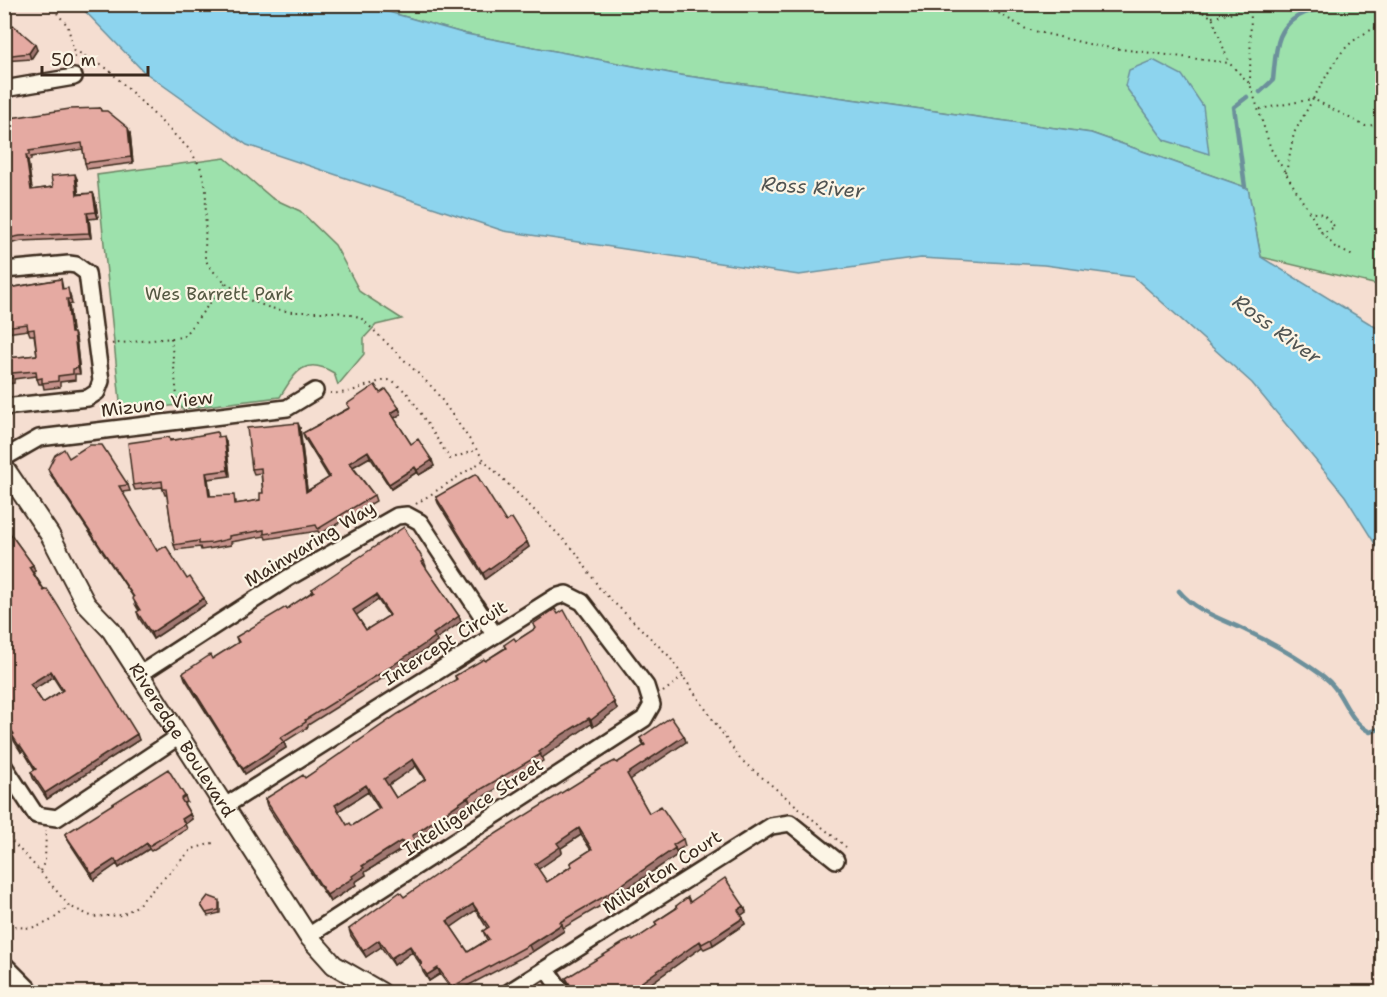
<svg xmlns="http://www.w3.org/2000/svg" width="1387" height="997" font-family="'Shantell Sans',sans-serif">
<rect width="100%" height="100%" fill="#f5ded1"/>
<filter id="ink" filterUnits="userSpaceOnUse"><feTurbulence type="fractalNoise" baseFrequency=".0167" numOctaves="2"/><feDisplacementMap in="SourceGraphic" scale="12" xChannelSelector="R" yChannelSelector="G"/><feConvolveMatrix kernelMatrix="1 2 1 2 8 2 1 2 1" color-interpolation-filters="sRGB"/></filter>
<g filter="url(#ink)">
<path fill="#9de1ac" stroke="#6c8665" stroke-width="1.5" d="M364 5H1382V286L1261 257 1248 188 1091 133 680 75 466 34Z
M225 158 272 198 300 211 335 245 360 292 402 319 376 325 364 338V354L338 385 334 373C304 355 295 373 280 397L182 409 180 405 121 411 97 175Z"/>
<path fill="#8dd4ee" stroke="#6c909b" stroke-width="1.5" d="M79 5H364L466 34 680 75 1091 133 1248 188 1261 257 1382 331V555L1345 496 1252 383 1134 277 1044 265 921 258 799 275 504 231 247 145 143 71Z
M1153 60 1182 75 1203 106 1209 154 1164 140 1125 86 1129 70Z"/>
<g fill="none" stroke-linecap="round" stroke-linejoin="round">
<path stroke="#6c909b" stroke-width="4.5" d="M1260 92 1273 80C1276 53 1274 25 1305 13 1313 10 1323 8 1331 4
M1245 187 1234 107 1247 97
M1179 591C1196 612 1223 619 1247 631 1272 643 1300 659 1323 676 1344 691 1346 720 1370 732L1382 728"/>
<g stroke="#3b2a1e" stroke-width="20">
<path id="minor" d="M4 89 74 77
M4 270 69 264 76 265 87 273 101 381 97 392 88 398 4 407
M4 458 39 438 287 408 315 391
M140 674 288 578 397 516 407 515 420 522 494 634
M4 766 36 815 57 818 178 737
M225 806 555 597 566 594 582 602 646 686 652 705 644 719 308 936
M4 964 32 992
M547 970 562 992
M509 992 771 826 790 823 836 860"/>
</g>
<g stroke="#3b2a1e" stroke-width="22">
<g id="tertiary">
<path id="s1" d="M4 467 50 535 86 604 111 630 308 936 334 965 381 992"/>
</g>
</g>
<path stroke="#3b2a1e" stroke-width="2" stroke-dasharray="1.5 4.5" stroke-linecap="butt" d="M49 4 68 26 76 62
M699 4H700
M794 4H795
M983 4 1026 29 1097 46 1229 63 1250 84 1271 149 1322 233 1335 227 1323 214 1309 212
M1107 4H1109
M1187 4 1212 17 1229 63
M1375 4 1382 25
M1212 17 1234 13 1242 4
M74 50 108 69 189 149 200 166 206 188 205 259 211 269 226 283 183 337 110 344
M1250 84 1251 4
M1260 109 1313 99C1336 61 1339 43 1382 25
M1286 173 1294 133 1313 99 1365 126 1382 124
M1322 233 1335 247 1355 257
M226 283 249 300 270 308 292 312H337L360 317 434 389 484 460 575 551 600 589 669 656 740 759 846 847
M171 338 178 406
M330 393C357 395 369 380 392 380L409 395 450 459 476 450
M416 504 484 460
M663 692 684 676
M4 833 40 871 69 906 93 917 122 915 137 906 192 849 213 843
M40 871 45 861 46 830
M4 921C29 936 50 924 69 906"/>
<use href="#minor" stroke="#fcf5e5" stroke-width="15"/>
<use href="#tertiary" stroke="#fcf5e5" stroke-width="18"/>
</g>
<path fill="#c5928b" stroke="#3b2a1e" stroke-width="1.5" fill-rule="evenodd" d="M4 28 37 50 31 59 4 61Z
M100 108 101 111 130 133 133 163 87 169 85 163 83 149 31 157V160L28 161 32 190 53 187 77 179 78 194 93 193 95 198 98 218 89 219 91 238 22 241 4 245V195H11L4 150Z
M61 279 63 289 70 294 72 304 69 305 72 333 76 338 80 374H75V380L60 382V387L44 389 43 384H39L36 376 14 379V383L8 384 7 387 4 388V289ZM28 330 30 335H34L37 355 9 358 6 333Z
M380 393 399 408 401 414 394 418 411 444 434 466 419 475 417 472 391 489 370 457 353 467 374 495 376 501 320 534 318 531 266 539 265 536 231 542V545L214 548 201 550 200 547 176 550 174 545 167 495H165L162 487 135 490 133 485 169 437 170 440 219 437 226 442 230 476 208 479 210 496 236 501V504L260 500 263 493 261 473 254 474 252 469 300 428 307 491 329 478 305 439 303 433 349 408 347 404Z
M48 469 128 485 130 491 122 492 157 551 187 579 206 604 153 639 139 618 137 612 139 611 135 604 134 598 50 474Z
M436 497 506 522 527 542 529 547 485 579 438 503Z
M4 525 33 565 35 571 33 572 139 740 47 799 33 778 31 772 35 770 23 750 21 752 14 741 12 735H13L4 722ZM53 677 62 691 43 703 34 689Z
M424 561 426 566 425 567 459 616 461 622 436 639 437 642 383 678 308 725V727L284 742 286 748 245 774 185 679 183 673 212 659 238 643 236 637 287 609 313 591 312 589ZM378 600 389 616 366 630 356 615Z
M533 624 614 702 617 709 593 727 591 724 566 741 542 758 543 761 471 804 416 842 420 852 417 854 404 848 365 872 366 875 355 882 356 885 330 902 267 806 265 799 305 778 456 680 455 676 485 661 505 648 504 645 516 641 535 629ZM416 766 425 780 396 798 388 785ZM368 792 379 809 352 826 347 825 338 811Z
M684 736 686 742 630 779 649 813 683 839 685 846 676 851 677 855 607 902 563 928 564 931 532 952 454 993 440 974 429 981 423 972 421 965 412 952 394 965 381 947 366 957 351 936 349 929 404 897 617 763 644 746 640 738ZM581 835 591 850 570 863 571 866 547 882 538 869 562 853 561 848ZM476 910 487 928 483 931 487 940 468 952 451 927Z
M185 796 187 802 184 803 190 814 192 819 185 824 187 829 151 851 149 849 119 868 117 864 94 880 67 839 65 834Z
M690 902 744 906 746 912 741 915 745 924 713 945 704 949 702 947 637 993H574L568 983 566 978 633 941 656 926 655 922 676 908V906Z
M220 903V913L208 916 201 905Z"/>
<path fill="#a07771" stroke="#3b2a1e" stroke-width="1.5" d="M35 44 37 50 31 59 29 53Z
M128 128 130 133 133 163 131 157Z
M26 155 28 161 33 196 31 190Z
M75 174 77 179 79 200 77 195Z
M93 193 95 198 98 218 96 212Z
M87 213 89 219 91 238 89 233Z
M67 299 69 305 73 339 71 333Z
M4 329 6 333 10 364 8 358Z
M74 333 76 338 80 374 78 368Z
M399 408 401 414 393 419 391 413Z
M298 423 300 428 308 498 306 492Z
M224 436 226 442 230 476 228 470Z
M368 451 370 457 351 468 349 463Z
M432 460 434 466 419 475 417 470Z
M415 467 417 472 391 489 389 484Z
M206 473 208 479 211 501 209 496Z
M527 542 529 547 485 579 483 573Z
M33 565 35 571 32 573 29 567Z
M376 595 378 600 355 616 353 610Z
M204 598 206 604 153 639 151 633Z
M459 616 461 622 436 639 437 642 383 678 381 673 433 634Z
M51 671 53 677 33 690 30 684Z
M614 702 617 709 593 727 591 720Z
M589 718 591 724 566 741 542 758 539 752 563 734Z
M137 734 139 740 47 799 45 793Z
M684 736 686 742 630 780 627 774Z
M284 742 286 748 245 774 243 769Z
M20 745 23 750 21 752 19 746Z
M413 759 416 766 387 786 384 779Z
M366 785 368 792 337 812 335 805Z
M468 797 471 804 415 842 412 836Z
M190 814 192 819 184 825 182 819Z
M579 828 581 835 561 848 562 853 537 870 535 864 557 843Z
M401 841 404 848 365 872 366 875 355 882 356 885 330 902 327 895 352 876 362 866Z
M147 843 149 849 119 868 117 863Z
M418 845 420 852 417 854 415 847Z
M675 848 677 855 607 902 605 896Z
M115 859 117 864 94 880 92 874Z
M473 904 476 910 450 928 447 921Z
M744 906 746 912 740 916 738 910Z
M743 918 745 924 713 945 711 939Z
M562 924 564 931 532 952 529 945Z
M379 940 381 947 366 957 363 951Z
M700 941 702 947 637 993H626Z
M410 946 412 952 394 965 391 958Z
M438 968 440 974 429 981 427 975Z"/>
<path fill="#e5aaa2" stroke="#3b2a1e" stroke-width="1.5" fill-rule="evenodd" d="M13 25 35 44 29 53 4 56V28L8 30Z
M100 108 101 111H107L128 128 131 157 85 163 82 143 29 151V155H26L31 190 53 187 51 176 75 174 77 195 93 193 96 212 87 213 89 233 20 236 4 239V195H11L4 150V119L70 109Z
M61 279 62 289 68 288 70 299H67L71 333H74L78 368 73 369V374L58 376V381L42 383V378L37 379 36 371 12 373V378L6 379 4 382V334L8 358 37 355 34 329 28 330 27 324 4 327V289Z
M375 385 380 393 386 389 399 408 391 413 411 444 418 439 432 460 417 470 415 467 389 484 368 451 349 463 374 495 318 529 316 525 264 534V530L229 536V539L212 543 199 544V541L174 545 166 489H163L162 481 133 485 128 443 169 437 170 441 217 432 218 437 224 436 228 470 206 473 209 496 234 495 235 504 260 500V493H263L261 468 252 469 247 428 298 423 306 492 330 477 303 433 350 408 347 404Z
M89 445H102L128 485 119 486 157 551 166 546 187 579 190 577 204 598 151 633 137 612 140 610 133 599 134 597 48 469 55 455 64 449 69 458Z
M476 474 506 522 512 518 527 542 483 573 436 497Z
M4 525 33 565 29 567 44 591 47 589 55 601 137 734 45 793 31 772 36 769 20 745 19 746 12 735 14 734 4 720ZM51 671 63 690 43 703 30 684Z
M404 527 424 561 422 562 459 616 433 634 435 637 381 673 305 720 306 722 280 738 284 742 243 769 183 673 210 655 212 659 239 642 236 637 286 607 287 609 292 605 314 591 312 589ZM376 595 390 615 366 630 353 610Z
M555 609 558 614 564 610 614 702 591 720 589 718 563 734 539 752 541 754 468 797 412 836 418 845 415 847 401 841 362 866 364 868 352 876 353 878 327 895 265 799 303 775 305 778 398 714 457 679 455 676 465 670 484 659 485 661 506 648 504 645 514 638 516 641 536 628 533 624ZM413 759 426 779 396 798 384 779ZM366 785 380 808 352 826 350 823 347 825 335 805Z
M671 717 684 736 627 774 649 813 661 806 683 839 673 845 675 848 605 896 560 922 562 924 529 945 452 987 438 968 427 975 420 965 422 964 410 946 391 958 379 940 363 951 349 929 400 892 404 897 486 840 603 767 615 761 617 763 645 745 640 738ZM579 828 592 849 570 863 572 866 547 882 535 864 560 847 557 843ZM473 904 489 927 483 931 489 939 468 952 447 921Z
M168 769 185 796 181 799 190 814 182 819 185 824 149 846 147 843 117 863 115 859 92 874 65 834Z
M725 878 744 906 738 910 743 918 711 939 702 944 700 941 626 993H575L566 978 623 943 632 939 633 941 657 925 655 922 677 908 676 906 688 897 690 902Z
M208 896 219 900V910L206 913 201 905Z"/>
</g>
<g text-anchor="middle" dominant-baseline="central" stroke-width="4.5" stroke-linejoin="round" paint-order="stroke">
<g font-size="18" fill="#545842" stroke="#fcf5e5">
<text x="219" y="294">Wes Barrett Park</text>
</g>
<g font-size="18" fill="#3b2a1e" stroke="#fcf5e5">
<text transform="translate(157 404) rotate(-7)">Mizuno View</text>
<text transform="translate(310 544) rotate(-31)">Mainwaring Way</text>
<text transform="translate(445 643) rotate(-32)">Intercept Circuit</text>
<text stroke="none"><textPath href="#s1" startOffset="327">Riveredge Boulevard</textPath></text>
<text transform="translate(473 807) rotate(-33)">Intelligence Street</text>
<text transform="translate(662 872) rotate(-33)">Milverton Court</text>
</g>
<g font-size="20" font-style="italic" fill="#505452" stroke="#fcf5e5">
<text transform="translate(813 187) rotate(4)">Ross River</text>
<text transform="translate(1277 329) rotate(36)">Ross River</text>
</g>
</g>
<rect width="1387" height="997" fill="none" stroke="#fcf5e5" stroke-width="24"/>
<rect x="12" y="12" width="1363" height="973" fill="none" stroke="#3b2a1e" stroke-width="2" filter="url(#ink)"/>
<path d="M42 66v9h106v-9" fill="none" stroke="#3b2a1e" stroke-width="3"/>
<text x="51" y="66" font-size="18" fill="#3b2a1e" stroke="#fcf5e5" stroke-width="4.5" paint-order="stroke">50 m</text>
</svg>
